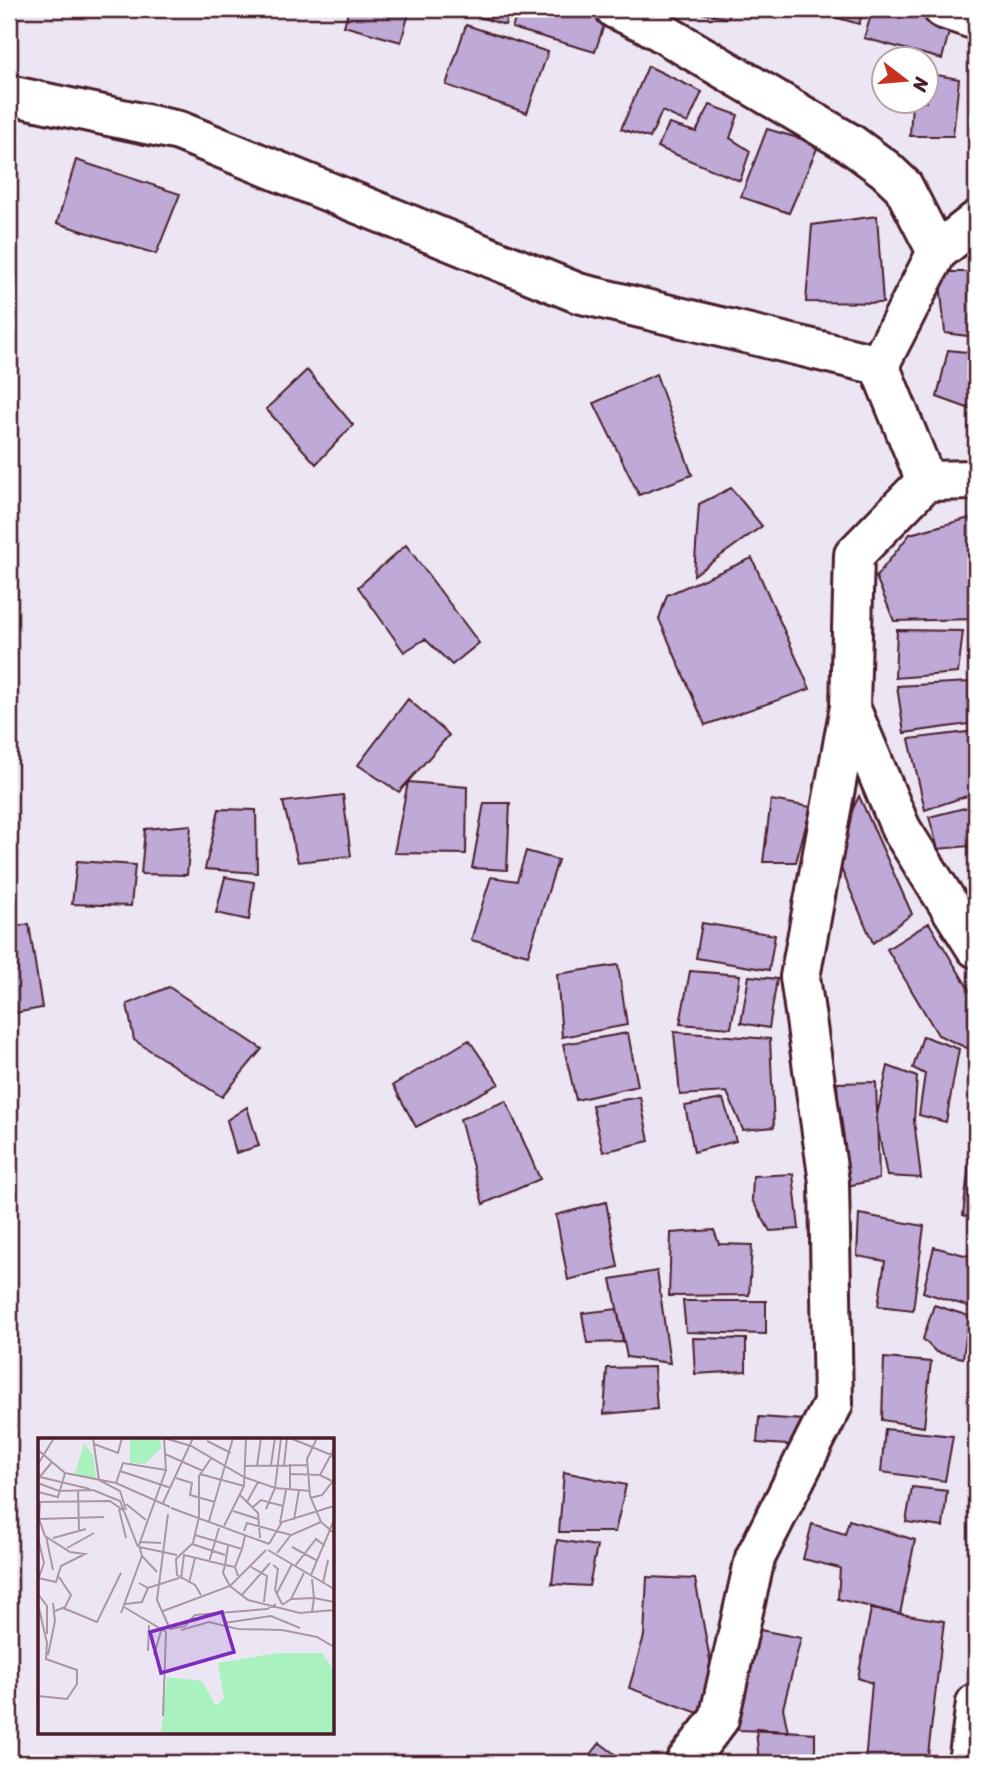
<svg xmlns="http://www.w3.org/2000/svg" width="985" height="1772" font-family="Sriracha,sans-serif">
<rect width="100%" height="100%" fill="#ece5f3"/>
<filter id="ink" filterUnits="userSpaceOnUse"><feTurbulence type="fractalNoise" baseFrequency=".0143" numOctaves="2"/><feDisplacementMap in="SourceGraphic" scale="14" xChannelSelector="R" yChannelSelector="G"/><feConvolveMatrix kernelMatrix="1 2 1 2 8 2 1 2 1" color-interpolation-filters="sRGB"/></filter>
<g filter="url(#ink)">
<path fill="#bfa9d7" stroke="#4a1f2b" stroke-width="2" d="M349 9H410L401 42 344 26Z
M415 9H444L443 16Z
M467 9H510L505 25 466 13Z
M519 9H585L607 16 595 52 512 28Z
M680 9H732L728 18Z
M807 9H864L859 24Z
M873 9H930L953 17 942 59 864 38Z
M466 25 548 52 527 113 446 85Z
M648 66 702 92 688 123 662 111 650 138 621 129Z
M926 73 959 79 953 136H910L912 102H926Z
M710 105 738 115 730 138 750 151 740 181 657 147 669 124 696 132Z
M767 129 819 144 789 213 741 197Z
M76 160 180 194 156 254 57 223Z
M877 216 883 303 806 302 812 225Z
M939 272H976V337L945 333Z
M948 350 976 353V411L937 397Z
M307 370 353 425 316 464 266 409Z
M656 374 692 475 639 495 594 403Z
M731 488 762 526 694 575 699 504Z
M970 518 976 527V619L894 621 876 577 910 534Z
M406 545 479 643 452 665 425 639 404 652 358 587Z
M752 558 810 689 705 725 659 619 667 595Z
M897 630 963 631 958 673 895 678Z
M970 633 976 634V668H971Z
M969 682 976 712V723L904 733 897 686Z
M408 699 449 735 399 792 358 765Z
M976 731V793L925 810 909 739Z
M408 782 467 787 466 854 394 853Z
M343 795 351 856 298 862 283 802Z
M859 796 912 914 873 943 833 850Z
M771 800 811 807 796 862H763Z
M484 803H510L507 870 472 868Z
M976 805V862L969 846 938 849 929 817Z
M219 809 256 810 257 873 205 869Z
M191 825 187 875 141 874 145 829Z
M526 851 558 860 528 955 471 940 491 877 517 881Z
M77 861 135 865 131 906 72 904Z
M225 877 254 882 249 920 216 913Z
M702 923 775 935 769 970 696 958Z
M929 923 976 1001V1041L967 1048 938 1035 887 949Z
M29 924 42 1008 9 1014V928Z
M618 965 627 1025 562 1037 557 974Z
M690 971 740 975 731 1028 680 1024Z
M749 976 777 979 769 1028 741 1023Z
M169 987 262 1049 222 1097 134 1040 127 1004Z
M674 1032 770 1039 774 1127 743 1130 727 1092 680 1095Z
M628 1033 638 1086 576 1100 563 1044Z
M923 1036 959 1049 946 1122 919 1115 925 1074 913 1068Z
M469 1040 499 1084 416 1127 393 1085Z
M888 1066 917 1077 914 1120 921 1178 887 1176 876 1119Z
M876 1082 879 1179 843 1187 837 1083Z
M640 1097 649 1141 603 1152 592 1105Z
M723 1099 736 1141 694 1152 685 1106Z
M506 1101 540 1179 483 1204 460 1119Z
M247 1107 259 1146 236 1153 227 1120Z
M975 1110 976 1111V1219L963 1215Z
M793 1174 799 1229 770 1231 752 1200 753 1176Z
M606 1202 618 1267 568 1280 556 1215Z
M859 1214 924 1226 913 1310 878 1306 885 1261 857 1256Z
M714 1230 719 1244 752 1245 749 1295 669 1296 671 1233Z
M934 1247 976 1258V1309L923 1292Z
M657 1271 670 1363 627 1357 611 1279Z
M683 1301H766V1334L686 1332Z
M934 1305 969 1316 963 1358 936 1352 923 1339Z
M617 1309 623 1342 587 1343 582 1313Z
M693 1338 746 1339V1371L695 1374Z
M884 1358 931 1362 924 1427 882 1420Z
M654 1367 657 1409 604 1414 607 1368Z
M759 1417 804 1420 803 1446 757 1443Z
M885 1429 953 1436 945 1481 881 1472Z
M564 1472 626 1485 615 1532H559Z
M912 1487 947 1491 943 1527 906 1522Z
M849 1520 915 1540 900 1614 838 1599 840 1568 803 1559 812 1524 845 1534Z
M557 1540 597 1546 589 1586 552 1584Z
M647 1577 695 1579 713 1676 701 1714 629 1688 644 1636Z
M871 1609 944 1621 927 1763H865L872 1683 858 1678Z
M755 1629 801 1638 783 1708 788 1732 739 1730 731 1716Z
M756 1729 815 1733V1763H759Z
M600 1743 627 1763H584Z"/>
<g fill="none" stroke-linecap="round" stroke-linejoin="round">
<g stroke="#4a1f2b" stroke-width="44">
<path id="minor" d="M615 9 646 23 851 144 885 169 903 186 937 252
M943 9 976 20
M9 95 179 131 578 293 879 365 937 252 976 221
M879 365 926 481
M901 829 976 948
M685 1763 719 1719 755 1558 833 1404 829 1182 800 977 850 707
M968 1763 976 1703"/>
</g>
<g stroke="#4a1f2b" stroke-width="44">
<path id="secondary" d="M901 829 850 707 854 555 926 481 976 480"/>
</g>
<use href="#minor" stroke="#fff" stroke-width="38"/>
<use href="#secondary" stroke="#fff" stroke-width="38"/>
</g>
</g>
<g transform="translate(38 1438)">
<rect width="296" height="296" fill="#ece5f3"/>
<path d="M92 0H122L123 10 107 26 92 25ZM46 5 55 17 58 41 37 36ZM241 215H284L296 233V295H123L129 239 164 243 178 268 186 260 180 225Z" fill="#a9f1bf"/>
<path fill="none" stroke="#ab96a3" stroke-width="2" d="M55 0 61 42 82 53 88 72M126 0 153 8 206 39 237 50 272 53M252 0 296 18M279 0 269 21 272 58 283 84 296 95M169 3 193 15M56 6 80 15 84 0M0 12 27 35 78 45 132 69M127 16 165 33M0 26 16 0M252 26V52M233 27 237 0M246 27 249 0M206 28 269 27M219 28 223 0M82 33 133 50M162 36 206 48M253 36 282 37 296 44M282 37 296 11M2 39 52 51M138 40 154 45 152 57 177 64M0 41 14 24M0 45 21 53 55 52 82 63 100 109M78 45 85 25 128 32M40 52 41 93M0 54 20 59 27 35M202 57 220 75 222 100M272 60 284 57 295 43M0 64 72 63 86 73M209 64 220 44M125 65 155 0M88 66 108 82M215 69 223 62 245 68M133 70 231 106M81 71 88 100M228 71 237 50 243 0M195 73 220 81M130 76 119 162 132 191 147 188M1 81 66 79M256 82 261 52M171 83 195 0M242 85 248 52M186 88 206 48 208 0M206 93 209 85 253 97M157 97 204 111 207 98M8 98 15 132M0 100 6 125 1 139M15 100 48 91M102 104 123 105M154 106 187 117M231 106 244 84 296 68M101 109 139 117M254 109 278 122M29 110 56 95M230 112 296 151M239 115 253 97 283 84M171 124 181 90M235 127 240 131 237 152 244 166M257 128 278 101 287 108M197 129 187 127 185 135 192 148 210 162 262 175 296 172M213 129 229 138 226 164M119 134 104 118 101 107 128 32 126 0M273 137 296 82M200 138 197 129 204 111M0 140 18 144 23 128 47 116 32 114 7 98 1 81 2 65M143 141 146 117 187 127 190 108M274 141 276 160 296 164M101 145 110 150 141 140M151 145 157 120M285 145 290 122M239 155 254 126M0 156 9 168V196M163 157 157 147 139 137 138 121 155 105 161 79V38L174 19M203 158 232 125M253 161 266 135M0 166 9 205 8 221 39 232V246L29 261 0 258M87 166 104 164 110 150M244 167 253 161 276 160 274 174M86 169 128 194 125 278M25 170 59 184 83 135M17 173 27 169 33 157 21 139M125 173 192 148 228 112M83 175 104 118M186 185 233 178 262 190M147 188 157 177 229 171 238 166M143 192 171 184 200 191 244 192 279 199 296 209M110 213 111 187M10 217 17 183 15 165M116 217 123 193"/>
<path fill="#7b2cbf" fill-opacity="0.15" stroke="#7b2cbf" stroke-width="3.5" d="M184 174 196 214 123 235 112 194Z"/>
<rect width="296" height="296" fill="none" stroke="#4a1f2b" stroke-width="3.5"/>
</g>
<rect width="985" height="1772" fill="none" stroke="#fff" stroke-width="35"/>
<rect x="18" y="18" width="950" height="1737" fill="none" stroke="#4a1f2b" stroke-width="2.5" filter="url(#ink)"/>
<g transform="translate(905 80) rotate(106)"><circle r="33" fill="#ffffff" stroke="#b7a5aa" stroke-width="2"/>
<path d="M0-5L12 26L0 18L-12 26Z" fill="#c8321e"/>
<text y="-10" font-size="19" font-weight="bold" text-anchor="middle" fill="#4a1f2b">N</text>
</g>
</svg>
